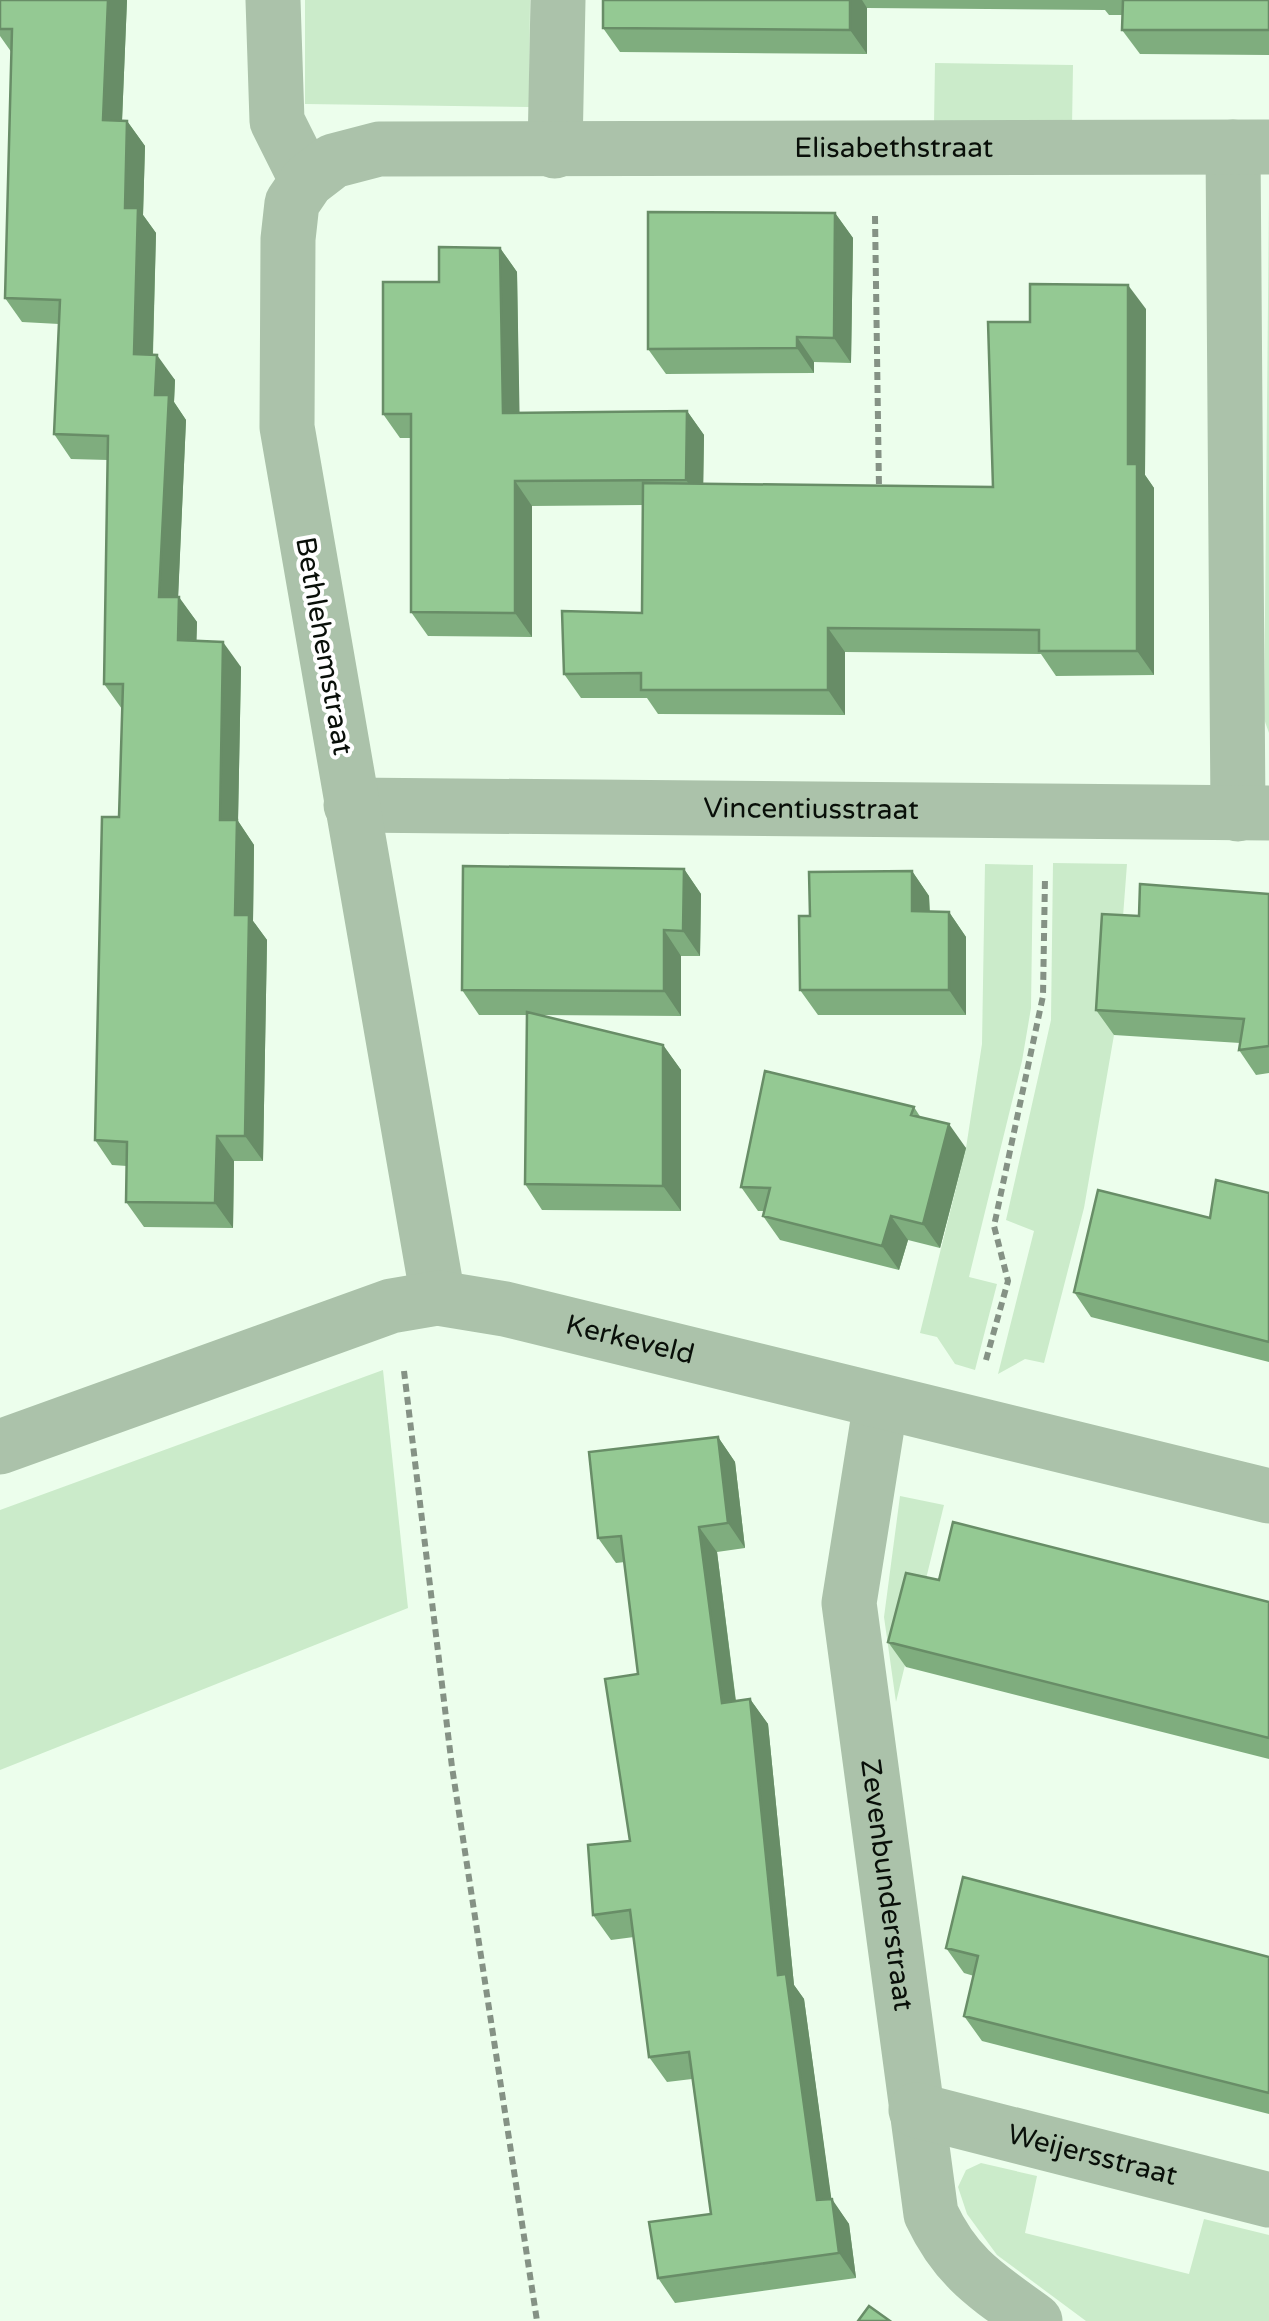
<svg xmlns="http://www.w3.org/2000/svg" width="1269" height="2321" font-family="'Varela Round',sans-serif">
<rect width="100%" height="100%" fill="#ecfeec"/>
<path fill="#cbebca" d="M305 0H530L529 107 305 104Z
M935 63 1073 65 1072 127 934 124Z
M1269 198V733L1264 719Z
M1053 863 1127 864 1114 1035 1084 1208 1044 1363 1025 1359 998 1374 1034 1231 1006 1220 1051 1020Z
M985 864 1033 865 1031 1008 1022 1061 969 1277 997 1284 975 1370 955 1364 937 1337 920 1333 966 1148 982 1044Z
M383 1370 408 1608 0 1770V1510Z
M900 1496 944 1505 896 1702 884 1617Z
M981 2163 1037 2176 1025 2233 1189 2274 1204 2219 1269 2235V2321H1086L997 2255 967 2214 958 2187 966 2170Z"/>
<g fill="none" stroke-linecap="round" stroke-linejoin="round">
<path stroke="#859285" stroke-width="6" stroke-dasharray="8 5" stroke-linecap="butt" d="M875 216 879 489
M986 1360 1008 1281 994 1226 1043 996 1045 878
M404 1371 452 1767 537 2321"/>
<g stroke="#abc2aa" stroke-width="55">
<path d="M273 0 277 121 307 181"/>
<path d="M1233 147 1238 814"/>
<path d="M555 151 558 0"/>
<path id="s1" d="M351 805 1269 813"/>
<path id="s2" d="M438 1298 287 427 288 239 292 203 307 181 333 161 379 149 1269 147"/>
<path id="s3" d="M881 1402 849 1603 931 2214C957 2269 987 2286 1035 2321"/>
<path id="s4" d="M0 1447 391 1306 438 1298 505 1309 1269 1496"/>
<path id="s5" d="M916 2110 1269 2200"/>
</g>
</g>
<path fill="#7fad7e" d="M0 0H127L122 121H127L145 146 143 215 156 233 153 355 175 380 174 402 186 420 178 597 197 622 196 641 241 667 238 821 254 845 253 921 267 940 263 1161H234L233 1228 144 1227 126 1202 127 1166 112 1165 95 1140 119 817 122 709 104 684 108 460 71 459 54 434 59 324 22 322 5 298 12 53 0 36Z
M603 0H1269V55L1140 54 1122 30 1123 15H1109L1105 10 867 8V54L620 52 603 28Z
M835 213 853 238 851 363 814 362V373L666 374 648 349Z
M500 248 517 272 519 413 687 411 704 435 703 483 993 487 1030 322 1146 309 1145 475 1154 488V675L1056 676 1041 654 845 652V715L658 714 647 698H581L564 674 642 613 643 505 532 506V637L428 636 411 612V438H400L383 414Z
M684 869 701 894 700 956H681V1016L541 1015 663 1045 681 1070V1211L542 1210 525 1184 527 1015H479L462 990Z
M912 871 929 896 930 911 949 912 966 937V1015H818L800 990 810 916Z
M1269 894V1073L1256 1075 1239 1050 1240 1043 1114 1035 1096 1010 1139 916Z
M914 1107 921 1118 966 1148 940 1248 908 1240 899 1270 780 1240 763 1216 764 1211H758L741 1187Z
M1269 1193V1362L1091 1317 1074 1292 1210 1218Z
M718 1437 735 1462 745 1548 717 1552 736 1701 750 1699 768 1724 794 1985 804 1999 831 2199 849 2224 856 2278 675 2303 658 2278 711 2214 692 2079 667 2082 649 2057 634 1937 611 1940 593 1915 630 1841 638 1674 625 1562 616 1563 598 1538Z
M939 1580 1269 1602V1759L906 1667 888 1642Z
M946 1948 1269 1957V2114L982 2041 964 2016 974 1976 964 1973Z"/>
<path fill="#688d67" d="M108 0H127L121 145 103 120Z
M850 0H862L867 8V54L850 30Z
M127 121 145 146 143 215 156 233 152 379 134 354 125 208Z
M835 213 853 238 851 363 834 338Z
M500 248 517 272 520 438 503 413Z
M1128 285 1146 309 1145 475 1154 488V675L1137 651 1128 464Z
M797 337 814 362V373L797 348Z
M157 355 175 380 174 402 186 420 177 622 159 597 155 395Z
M687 411 704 435 703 504 686 480Z
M515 481 532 506V637L515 613Z
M179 597 197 622 196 665 178 640Z
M828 628 845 652V715L828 690Z
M223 642 241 667 238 821 254 845 253 921 267 940 263 1161 245 1136 235 915 220 820Z
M684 869 701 894 700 956 683 931Z
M912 871 929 896 930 936 912 911Z
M949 912 966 937V1015L949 990Z
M664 930 681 956V1016L664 991Z
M663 1045 681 1070V1211L663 1186Z
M949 1124 966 1148 940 1248 923 1224Z
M217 1136 234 1161 233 1228 215 1203Z
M891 1216 908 1240 899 1270 882 1246Z
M718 1437 735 1462 745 1548 728 1523Z
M699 1527 717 1552 739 1728 722 1703Z
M750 1699 768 1724 794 1985 804 1999 835 2225 817 2200 778 1975Z
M832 2199 849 2224 856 2278 839 2253Z"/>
<path fill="#94c993" stroke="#688d67" stroke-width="2.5" d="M0 0H108L103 120 127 121 125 208H138L134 354 157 355 155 395H169L159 597H179L178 640 223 642 220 820H237L235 915H249L245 1136H217L215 1203 126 1202 127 1142 95 1140 102 817H119L123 684H104L108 436 54 434 60 300 5 298 12 29H0Z
M603 0H850V30L603 28Z
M1123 0H1269V30H1122Z
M648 212 835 213 834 338 797 337V348L648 349Z
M439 247 500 248 503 413 687 411 686 480 515 481V613L411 612V414H383V282H439Z
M1030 284 1128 285V464H1137V651H1039V630L828 628V690H641V673L564 674 562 611 642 613 643 483 993 487 988 322H1030Z
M463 866 684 869 683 931 664 930V991L462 990Z
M912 871V911L949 912V990H800L799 916H810L809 872Z
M1140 884 1269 894V1046L1239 1050 1244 1019 1096 1010 1102 914 1139 916Z
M527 1012 663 1045V1186L525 1184Z
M765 1071 914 1107 911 1115 949 1124 923 1224 891 1216 882 1246 763 1216 770 1188 741 1187Z
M1216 1180 1269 1193V1342L1074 1292 1098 1190 1210 1218Z
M718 1437 728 1523 699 1527 722 1703 750 1699 778 1975 786 1974 817 2200 832 2199 839 2253 658 2278 649 2222 711 2214 689 2052 649 2057 630 1910 593 1915 588 1845 630 1841 605 1679 638 1674 621 1536 598 1538 589 1452Z
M953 1522 1269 1602V1738L888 1642 906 1573 939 1580Z
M963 1877 1269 1957V2093L964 2016 978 1956 946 1948Z
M869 2306 890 2321H858Z"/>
<g text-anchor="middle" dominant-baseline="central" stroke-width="8" stroke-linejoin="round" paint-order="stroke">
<g font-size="28" fill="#090f09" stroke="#fff">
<text stroke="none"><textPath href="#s2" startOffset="1730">Elisabethstraat</textPath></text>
<text transform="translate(324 646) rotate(80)">Bethlehemstraat</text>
<text stroke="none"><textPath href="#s1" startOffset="460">Vincentiusstraat</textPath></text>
<text stroke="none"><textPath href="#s4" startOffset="660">Kerkeveld</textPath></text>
<text stroke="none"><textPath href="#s3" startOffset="488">Zevenbunderstraat</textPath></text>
<text stroke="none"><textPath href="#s5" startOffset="182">Weijersstraat</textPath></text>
</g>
</g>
</svg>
